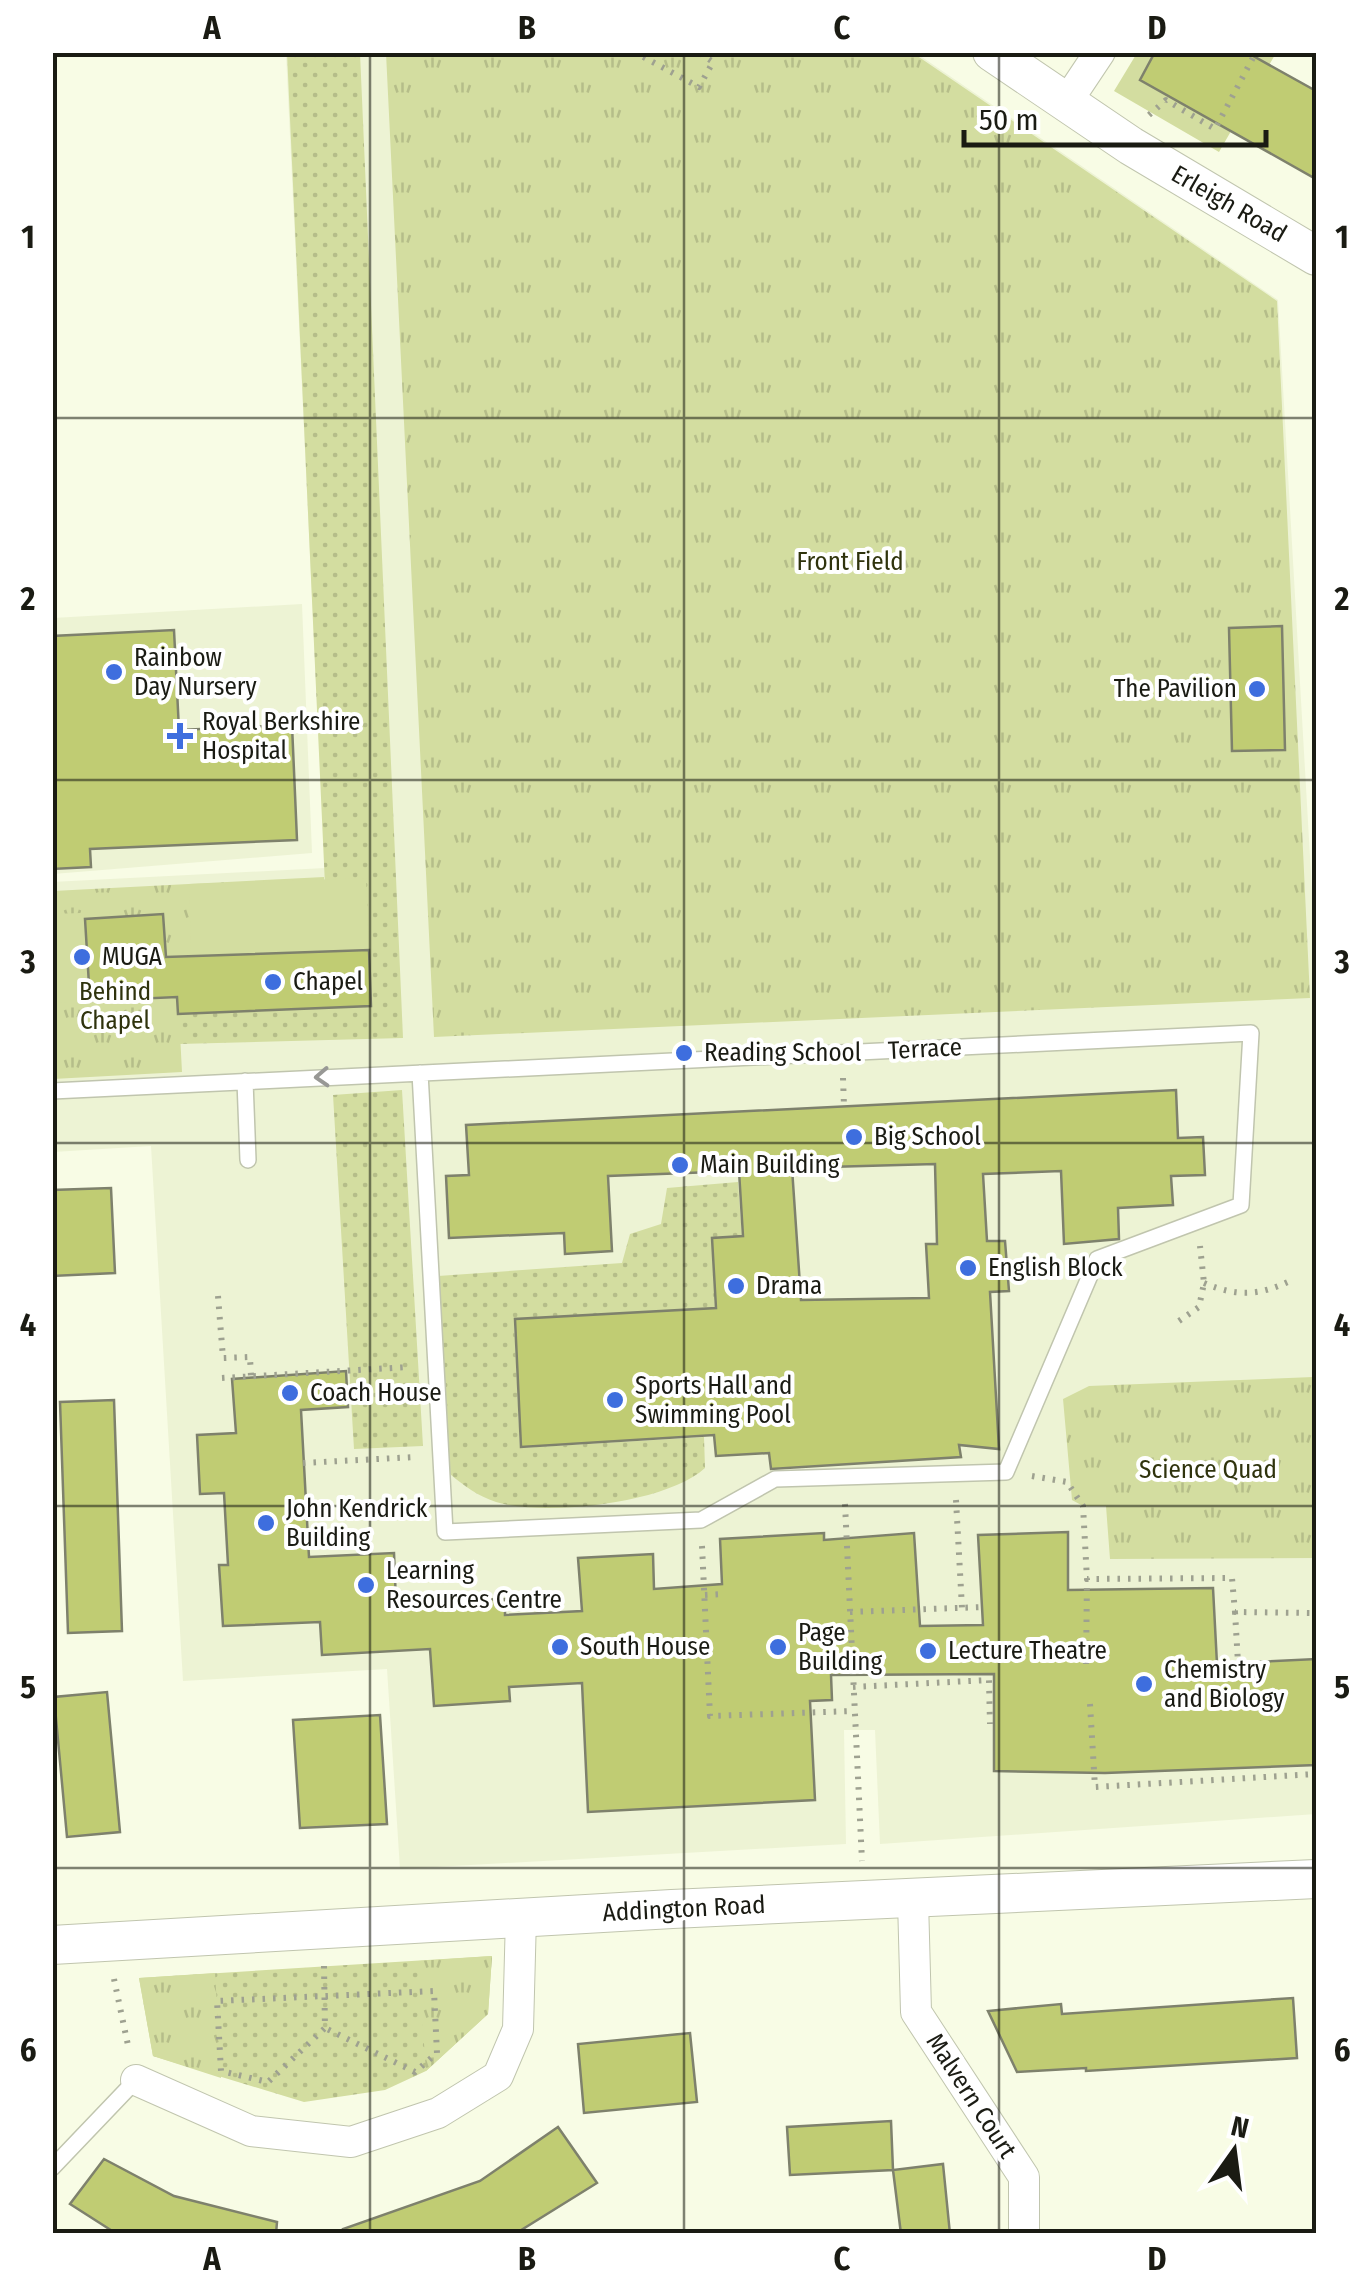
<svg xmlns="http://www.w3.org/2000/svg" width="1369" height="2286" font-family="'Fira Sans Condensed',sans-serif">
<defs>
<pattern id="grass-dots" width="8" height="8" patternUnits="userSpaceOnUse" patternTransform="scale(2.5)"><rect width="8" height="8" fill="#d3dda0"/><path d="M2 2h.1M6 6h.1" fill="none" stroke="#b5bd89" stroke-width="1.8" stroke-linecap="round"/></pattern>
<pattern id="park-tufts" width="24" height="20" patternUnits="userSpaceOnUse" patternTransform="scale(2.5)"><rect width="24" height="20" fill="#d3dda0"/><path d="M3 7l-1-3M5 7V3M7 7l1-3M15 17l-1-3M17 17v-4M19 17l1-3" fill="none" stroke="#b5bd89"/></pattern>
</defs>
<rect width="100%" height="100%" fill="#f8fce5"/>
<path fill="#edf3d4" d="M286 53H916L1278 300 1316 961V1814L880 1844 875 1730H844L846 1844 400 1869 387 1669 183 1681 151 1146 53 1152 52 882 325 868Z
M302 604 312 853 53 874V618Z"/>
<path fill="url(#grass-dots)" d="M287 53H360L403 1038 179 1044 178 1014 371 1006 328 951Z
M402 1090 423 1446 354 1449 333 1095Z
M738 1182 742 1236 712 1239 715 1308 514 1320 520 1448 704 1437 705 1468C667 1503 547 1517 496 1502 478 1496 464 1486 450 1474L438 1276 622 1263 630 1234 661 1224 667 1188Z
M492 1956 488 2014 426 2071 385 2090 304 2102 153 2056 139 1978Z"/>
<path fill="url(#park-tufts)" d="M386 53H913L1277 301 1310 998 434 1037Z
M324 877 328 951 176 957 182 1072 53 1079V891Z
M1313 1377 1316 1558 1110 1559 1106 1506H1083L1072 1500 1063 1399 1089 1386Z
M492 1956 488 2014 426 2071 418 1961Z
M215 1973 221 2071V2078L153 2056 139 1978Z"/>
<path fill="#d3dda0" d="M1137 53H1276L1219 152 1114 91Z
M366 878 369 950 191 956 189 884Z
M109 912 113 1000 53 1003 52 914Z"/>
<path fill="#c0cc73" stroke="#7e816c" stroke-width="2.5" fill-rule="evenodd" d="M1155 52H1246L1316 91V179L1140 80Z
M1282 626 1285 750 1232 751 1229 628Z
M174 630 179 730 292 725 297 840 90 849 91 867 52 869V636Z
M163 914 166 957 369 950 371 1006 178 1014 177 997 90 1001 85 919Z
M1176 1090 1178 1138 1203 1137 1205 1175 1171 1176 1173 1205 1118 1208 1119 1239 1064 1244 1061 1171 983 1174 987 1241H1005L1009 1291 990 1292 999 1449 959 1445 961 1457 771 1469 769 1453 716 1456 714 1435 521 1447 515 1319 716 1308 712 1238 743 1236 739 1171 608 1176 612 1251 565 1254 564 1233 449 1238 446 1176 469 1175 466 1125ZM935 1164 937 1244H926L929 1298 801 1300 792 1168Z
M111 1188 115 1273 52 1276V1190Z
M346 1371 348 1407 301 1410 309 1557 394 1553 396 1602 505 1599V1615L582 1611 578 1558 653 1554 654 1589 722 1584 720 1539 824 1533V1540L914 1533 920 1626 983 1625 978 1535 1068 1532V1590L1213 1588 1217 1664 1316 1659V1765L1105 1773 994 1771V1674L831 1675 832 1700 810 1701 815 1800 588 1812 582 1683 509 1687 510 1701 434 1706 430 1649 322 1655 320 1622 223 1626 219 1565H228L224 1493 200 1494 197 1435 236 1433 232 1379Z
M114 1400 122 1631 68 1633 60 1402Z
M107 1692 120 1832 67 1837 54 1697Z
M380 1715 387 1824 300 1828 293 1720Z
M1293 1998 1297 2058 1086 2071V2068L1017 2072 988 2011 1061 2004 1062 2014Z
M690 2033 697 2102 584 2113 578 2044Z
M891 2121 893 2170 790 2175 787 2127Z
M558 2127 597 2183 518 2232 344 2234 343 2229 480 2181Z
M104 2159 174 2196 277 2222 276 2234H117L70 2204Z
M943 2164 950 2234H901L893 2170Z"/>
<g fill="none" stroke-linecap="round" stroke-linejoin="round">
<g stroke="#c0c5ae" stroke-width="18">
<path id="service" d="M245 1081 248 1160
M52 1091C452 1072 852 1053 1251 1033L1241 1205 1097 1259 1006 1472 775 1479 701 1520 445 1532 420 1073
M52 2168 136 2080"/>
</g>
<g stroke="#c0c5ae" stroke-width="32">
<path id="minor" d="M1066 103 1100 52
M913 1900 916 2012 1024 2177V2234
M136 2080 251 2131 351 2142 438 2113 498 2076 518 2029 521 1917"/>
</g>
<g stroke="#c0c5ae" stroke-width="40">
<path id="tertiary" d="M992 52 1131 146 1316 256
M52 1945 672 1909 1316 1879"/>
</g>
<path stroke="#9ea190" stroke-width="6" stroke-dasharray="2.5 8" stroke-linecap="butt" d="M634 52 699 87 713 62 701 54
M1149 115 1166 100 1215 129 1256 52
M843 1078 844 1106
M1204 1283C1237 1297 1259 1296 1292 1280
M218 1296 223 1358 250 1357 251 1377
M1179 1321 1199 1307 1204 1283 1200 1246
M222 1378 409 1367
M303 1463 415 1457
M1032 1476 1067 1482 1083 1506 1087 1579 1232 1578 1235 1612 1316 1613
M956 1500 962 1608
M845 1504 862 1861
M702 1546 710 1716 854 1711
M705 1595 723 1594
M850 1612 982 1607
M1235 1612 1238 1663
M1086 1664 1087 1579
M853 1687 989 1680 990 1724
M1090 1704 1095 1787 1316 1774
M324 1966 325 2028 268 2082 221 2071 217 2001 434 1991 437 2053 415 2072 325 2028
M114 1979 129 2050"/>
<use href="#service" stroke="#fff" stroke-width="15"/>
<use href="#minor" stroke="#fff" stroke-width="30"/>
<use href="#tertiary" stroke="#fff" stroke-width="38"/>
</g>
<defs><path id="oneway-chevron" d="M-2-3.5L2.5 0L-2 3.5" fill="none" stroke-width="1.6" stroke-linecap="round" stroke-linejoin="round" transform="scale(2.5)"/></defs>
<use stroke="#989895" href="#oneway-chevron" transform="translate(322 1077) rotate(177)"/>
<path fill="none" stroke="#1a1b13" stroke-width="2.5" stroke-opacity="0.55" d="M370 52V2234M684 52V2234M999 52V2234M52 418H1316M52 780H1316M52 1143H1316M52 1506H1316M52 1868H1316"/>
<g fill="#3e6ede" stroke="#fff" stroke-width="4">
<circle cx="114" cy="672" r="10"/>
<circle cx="1257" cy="689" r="10"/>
<path d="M175 721h10v10h10v10h-10v10h-10v-10h-10v-10h10z"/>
<circle cx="82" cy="957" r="10"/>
<circle cx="273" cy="982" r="10"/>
<circle cx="684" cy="1053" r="10"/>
<circle cx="854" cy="1137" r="10"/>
<circle cx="680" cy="1165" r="10"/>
<circle cx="968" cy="1268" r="10"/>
<circle cx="736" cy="1286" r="10"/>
<circle cx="290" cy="1393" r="10"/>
<circle cx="615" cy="1400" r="10"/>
<circle cx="266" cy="1523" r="10"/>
<circle cx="366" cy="1585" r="10"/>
<circle cx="560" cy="1647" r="10"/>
<circle cx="778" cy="1647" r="10"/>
<circle cx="928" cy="1651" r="10"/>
<circle cx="1144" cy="1684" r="10"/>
</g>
<g text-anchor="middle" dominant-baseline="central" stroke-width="8" stroke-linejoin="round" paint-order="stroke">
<g font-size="25" fill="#1a1b13" stroke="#fff">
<text transform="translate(1229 204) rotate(30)">Erleigh Road</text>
<text transform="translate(925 1049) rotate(-3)">Terrace</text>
<text transform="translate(684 1909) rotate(-3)">Addington Road</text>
<text transform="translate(971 2096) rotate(57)">Malvern Court</text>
</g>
<g font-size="25" fill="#2f330d" stroke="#fff">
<text x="850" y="562">Front Field</text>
<text x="115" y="992">Behind<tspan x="115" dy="29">Chapel</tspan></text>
<text x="1208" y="1470">Science Quad</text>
</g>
<g font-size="25" fill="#1a1b13" stroke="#fff" text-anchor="start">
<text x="134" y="658">Rainbow<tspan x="134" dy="29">Day Nursery</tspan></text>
<text x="1237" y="689" text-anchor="end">The Pavilion</text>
<text x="202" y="722">Royal Berkshire<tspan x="202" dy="29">Hospital</tspan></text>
<text x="102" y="957">MUGA</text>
<text x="293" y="982">Chapel</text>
<text x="704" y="1053">Reading School</text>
<text x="874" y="1137">Big School</text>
<text x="700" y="1165">Main Building</text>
<text x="988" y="1268">English Block</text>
<text x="756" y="1286">Drama</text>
<text x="635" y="1386">Sports Hall and<tspan x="635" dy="29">Swimming Pool</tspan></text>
<text x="310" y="1393">Coach House</text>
<text x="286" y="1509">John Kendrick<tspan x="286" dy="29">Building</tspan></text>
<text x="386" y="1571">Learning<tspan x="386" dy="29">Resources Centre</tspan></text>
<text x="798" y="1633">Page<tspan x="798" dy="29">Building</tspan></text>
<text x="580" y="1647">South House</text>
<text x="948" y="1651">Lecture Theatre</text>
<text x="1164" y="1670">Chemistry<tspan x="1164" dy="29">and Biology</tspan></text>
</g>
</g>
<rect width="1369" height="2286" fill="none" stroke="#ffffff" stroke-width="110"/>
<g transform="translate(1234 2151) rotate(14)" stroke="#ffffff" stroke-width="8" paint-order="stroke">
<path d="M0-8L18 38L0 25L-18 38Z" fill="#1a1b13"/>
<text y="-15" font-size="28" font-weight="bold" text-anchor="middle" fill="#1a1b13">N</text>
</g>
<path d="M964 130v15h302v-15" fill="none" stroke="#1a1b13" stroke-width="5"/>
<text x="979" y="130" font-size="30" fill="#1a1b13" stroke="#ffffff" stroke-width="8" paint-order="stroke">50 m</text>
<rect x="55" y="55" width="1259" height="2176" fill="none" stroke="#1a1b13" stroke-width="4"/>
<g font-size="32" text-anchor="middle" font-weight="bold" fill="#1a1b13">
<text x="212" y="39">A</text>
<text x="527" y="39">B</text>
<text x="842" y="39">C</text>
<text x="1157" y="39">D</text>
<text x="28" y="248">1</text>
<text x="1342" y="248">1</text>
<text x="28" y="610">2</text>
<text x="1342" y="610">2</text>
<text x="28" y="973">3</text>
<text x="1342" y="973">3</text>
<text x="28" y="1336">4</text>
<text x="1342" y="1336">4</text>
<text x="28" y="1698">5</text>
<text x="1342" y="1698">5</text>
<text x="28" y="2061">6</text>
<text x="1342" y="2061">6</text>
<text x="212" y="2270">A</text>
<text x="527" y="2270">B</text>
<text x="842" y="2270">C</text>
<text x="1157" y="2270">D</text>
</g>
</svg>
